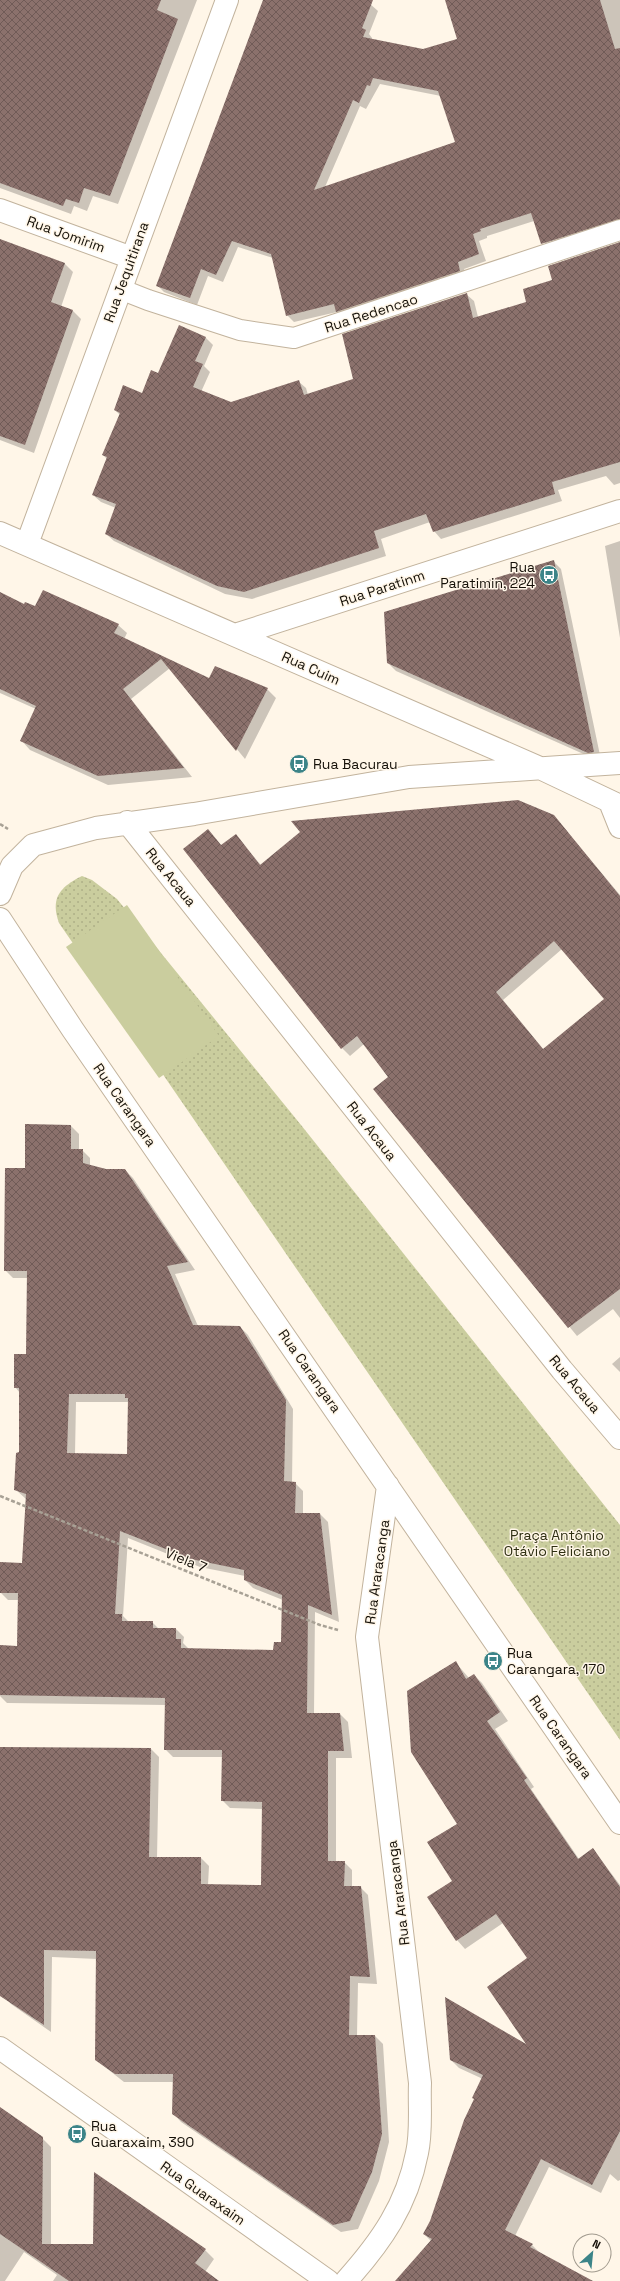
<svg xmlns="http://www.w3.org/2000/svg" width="620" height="2281" font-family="'Space Grotesk',sans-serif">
<defs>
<pattern id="grass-dots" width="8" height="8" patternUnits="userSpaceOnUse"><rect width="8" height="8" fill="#cacd9e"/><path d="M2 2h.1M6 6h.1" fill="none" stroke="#adaf87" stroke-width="1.8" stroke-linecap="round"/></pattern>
<pattern id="building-cross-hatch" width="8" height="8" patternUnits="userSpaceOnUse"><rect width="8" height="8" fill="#8b716c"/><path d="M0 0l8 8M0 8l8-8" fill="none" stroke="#705b57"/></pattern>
</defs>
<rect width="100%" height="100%" fill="#fff6e8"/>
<path fill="url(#grass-dots)" d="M82 876 92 880 117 899 301 1125 620 1525V1740L59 923C50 898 60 887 82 876Z"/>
<path fill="#cacd9e" d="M127 905 219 1036 159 1078 66 947Z"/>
<path fill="#0003" fill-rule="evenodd" d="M0 0H197L118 204 93 196 87 211 74 206 71 214 0 188Z
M264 0H370L369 3 378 11 369 34 372 38V40L424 50 459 43 446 0H620V220L546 243 539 236 534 221 487 236V238L479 241 486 261 464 269 467 278 343 318 337 312 294 322 287 315 273 258 238 247 223 282 208 276 197 305 164 292 157 285ZM380 84 441 96 456 143 325 187 360 106 366 109Z
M0 240 65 264 73 272 61 307 73 311 81 319 34 453 0 440Z
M620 251V483L614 485 606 476 558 490 562 501 441 539 434 531 430 522 381 539 386 556 252 599 225 594 114 541 106 534 116 508 101 502 93 495 107 459 103 455 120 415 115 410 142 395 159 374 205 337 213 345 204 366 210 372 201 392 231 403 298 381 306 388 308 395 354 380 466 294 474 301 478 317 528 303 553 281Z
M620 541V638L605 546Z
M553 561 561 569 601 760H597L396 671 388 663Z
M0 593 25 605 118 625 127 633 124 639 209 679 267 689 276 698 245 759 170 668 131 699 192 777 108 785 30 750 22 741 36 709 0 693Z
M554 816 620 895V1318L613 1309 577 1336 375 1089 389 1078 364 1044 350 1056 342 1048 208 830 222 846 236 836 261 865ZM562 949 605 999 544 1050 503 1000Z
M71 1126 79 1134V1150H82L90 1158V1166L105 1170H125L133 1178 195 1270 175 1274 198 1326 240 1327 248 1335 293 1409 292 1483H295L303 1491V1514H320L328 1522 339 1622 315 1612 314 1714H340L348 1722 352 1758H336V1862H344L352 1870V1887H360L368 1895 377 1984 358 1983 357 2036H375L383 2044 389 2142 379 2181 358 2229 341 2232 181 2122 173 2113 174 2082H124L96 2060 97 1959 52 1957 51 2032 11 2004 0 1992V1748L151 1749 159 1757 157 1858H201L209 1866 208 1885 262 1886 263 1809 230 1808 222 1800 223 1757H173L165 1749 166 1705 7 1703 0 1696V1646L18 1647 19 1600H8L0 1592 23 1564 26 1499 15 1489 20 1453V1393L15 1387 27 1355 28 1278H13L5 1270 26 1169ZM76 1402H129L128 1455 75 1454ZM128 1538 200 1567 245 1576V1580L253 1588 283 1600 282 1643 274 1651 189 1649 183 1643 184 1637 176 1629H159L152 1622H129L123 1616Z
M620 1357V1372L612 1364Z
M456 1663 469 1678 474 1675 482 1683 508 1721 495 1729 534 1787 531 1789 579 1859 593 1849 620 1885V2180L618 2181 610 2174 601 2193 549 2167 515 2236 532 2245 540 2253 556 2281H396L431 2241 424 2234 431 2221 483 2079 459 2068 451 2060 529 2047V1958L503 1923 465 1949 457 1940 453 1881 458 1825Z
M0 2114 42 2138 51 2147V2245L205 2250 214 2259 205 2272 218 2281H53L57 2275 24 2252 5 2281H0Z"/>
<path fill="url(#building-cross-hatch)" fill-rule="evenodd" d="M0 0H161L157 10 178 19 110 196 84 188 79 203 66 199 63 206 0 183Z
M263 0H373L362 28 366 30 363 37 423 49 457 39 445 0H600L615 49 620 48V219L541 244 531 213 480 229 481 231 473 234 479 254 458 262 460 271 336 312 334 304 286 316 271 254 232 241 216 275 201 269 190 298 156 286ZM373 78 438 91 455 142 314 190 353 100 359 103 367 85 370 86Z
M0 239 65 263 51 302 73 310 25 445 0 436Z
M620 242V462L552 482 555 494 433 532 426 514 374 531 379 548 244 592 217 586 105 534 116 504 92 495 107 457 102 455 120 413 114 410 123 385 142 393 151 370 158 373 179 325 206 337 195 361 203 364 193 387 231 402 299 380 304 395 353 379 342 334 467 293 473 318 526 302 523 289 552 280 548 266Z
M554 560 594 752 588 753 387 663 384 612Z
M43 590 119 624 114 633 209 678 215 666 268 688 236 751 161 659 123 689 184 768 98 776 20 741 36 706 0 689V592L24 604 25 602 35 606Z
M518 800 554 815 620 896V1289L568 1328 373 1089 388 1077 357 1036 341 1049 183 849 208 829 221 845 236 834 260 865 300 832 291 821ZM554 941 604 999 543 1049 496 992Z
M25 1124 71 1125V1149H83V1163L106 1169H125L188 1262 167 1266 193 1325 240 1326 286 1400 284 1481 296 1482 295 1513H320L332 1615 308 1605 307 1713H340L344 1751H328V1861H345L344 1886H361L370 1977 350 1976 349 2035H375L382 2134 372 2172 350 2221 333 2225 172 2114 173 2074H115L95 2060 96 1951 44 1950V2025L0 1996V1747L151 1748 149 1857H201V1884L261 1885 262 1802 221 1801 222 1750H164L165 1698 0 1695V1645L17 1646 18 1593H0V1562L22 1563 26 1494 14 1490 16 1453 19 1452V1388H14V1354H26L27 1271H4L5 1168H25ZM69 1394H125V1398H128L127 1454 67 1453ZM120 1531 191 1559 244 1570V1580L282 1595 281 1642H274L273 1650 181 1648V1639H176V1628H153V1621H122V1614H115Z
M456 1661 466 1679 474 1674 500 1712 487 1721 527 1778 524 1780 578 1859 593 1848 620 1887V2131L592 2185 541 2159 505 2230 533 2244 530 2247 593 2281H395L432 2239 423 2234 430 2221 464 2120 474 2099 472 2098 483 2075 450 2060 445 1997 526 2044 487 1987 527 1958 496 1914 456 1941 427 1897 452 1881 427 1842 457 1824 411 1752 407 1691Z
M0 2107 43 2137 42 2244H93L94 2172 206 2249 195 2263 219 2281H69L0 2234Z"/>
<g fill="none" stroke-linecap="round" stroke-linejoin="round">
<g stroke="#c2b39d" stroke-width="22">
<path id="service" d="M120 289 148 300 240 330 294 338 620 230"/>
</g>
<g stroke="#c2b39d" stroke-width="24">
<path id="minor" d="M0 210 132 258
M0 533 540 768 620 806
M27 544 227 0
M235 635 620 511
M610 802 620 827
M127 822 562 1370 620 1438
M0 894 12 866 33 845 96 828 194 814 409 777 620 763
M0 919 73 1030 620 1823
M0 2048 328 2281
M346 2281C381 2242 407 2205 417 2153 422 2131 419 2106 420 2083L367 1637 388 1486"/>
</g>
<path stroke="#a8a195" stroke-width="2.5" stroke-dasharray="4 2" stroke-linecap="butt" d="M0 824 8 829
M0 1496 320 1625 338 1630"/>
<use href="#service" stroke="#fff" stroke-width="20"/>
<use href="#minor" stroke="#fff" stroke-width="22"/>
</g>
<defs>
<g id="bus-disc" transform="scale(1)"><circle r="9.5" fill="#3c8488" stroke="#fff6e8"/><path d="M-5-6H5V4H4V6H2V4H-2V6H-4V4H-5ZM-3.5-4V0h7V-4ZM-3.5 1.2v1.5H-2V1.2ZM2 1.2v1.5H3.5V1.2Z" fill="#fff"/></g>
</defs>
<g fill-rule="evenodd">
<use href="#bus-disc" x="549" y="575"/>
<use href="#bus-disc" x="299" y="764"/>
<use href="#bus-disc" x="493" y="1661"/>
<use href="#bus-disc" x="77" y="2134"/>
</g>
<g text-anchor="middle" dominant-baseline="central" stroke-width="3" stroke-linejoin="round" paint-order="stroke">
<g font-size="14" fill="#151008" stroke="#fff6e8">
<text transform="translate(66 234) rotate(20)">Rua Jomirim</text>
<text transform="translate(126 272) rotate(-70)">Rua Jequitirana</text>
<text transform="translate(371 313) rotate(-18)">Rua Redencao</text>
<text transform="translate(382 588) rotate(-18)">Rua Paratinm</text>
<text transform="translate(311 668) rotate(24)">Rua Cuim</text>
<text transform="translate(171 877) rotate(51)">Rua Acaua</text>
<text transform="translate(125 1105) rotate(55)">Rua Carangara</text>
<text transform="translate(372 1131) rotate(52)">Rua Acaua</text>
<text transform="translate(310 1371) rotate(55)">Rua Carangara</text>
<text transform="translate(575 1384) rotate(50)">Rua Acaua</text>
<text transform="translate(186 1560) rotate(22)">Viela 7</text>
<text transform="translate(377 1572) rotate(-82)">Rua Araracanga</text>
<text transform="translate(561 1737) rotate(55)">Rua Carangara</text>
<text transform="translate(398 1893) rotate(-97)">Rua Araracanga</text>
<text transform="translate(203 2193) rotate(35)">Rua Guaraxaim</text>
</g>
<g font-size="14" fill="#151008" stroke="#fff6e8" text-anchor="start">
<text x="535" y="567" text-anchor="end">Rua<tspan x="535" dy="16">Paratimin, 224</tspan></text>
<text x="313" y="764">Rua Bacurau</text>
<text x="507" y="1653">Rua<tspan x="507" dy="16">Carangara, 170</tspan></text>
<text x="91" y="2126">Rua<tspan x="91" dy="16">Guaraxaim, 390</tspan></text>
</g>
<g font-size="14" fill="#2e2f12" stroke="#fff6e8">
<text x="557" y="1535">Praça Antônio<tspan x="557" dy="16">Otávio Feliciano</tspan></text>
</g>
</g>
<g transform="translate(592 2253) rotate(27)"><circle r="19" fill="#fff6e8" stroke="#a19a8e"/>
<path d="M0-3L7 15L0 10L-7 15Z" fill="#3c8488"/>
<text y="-6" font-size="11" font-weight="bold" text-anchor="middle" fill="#151008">N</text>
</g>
</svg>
